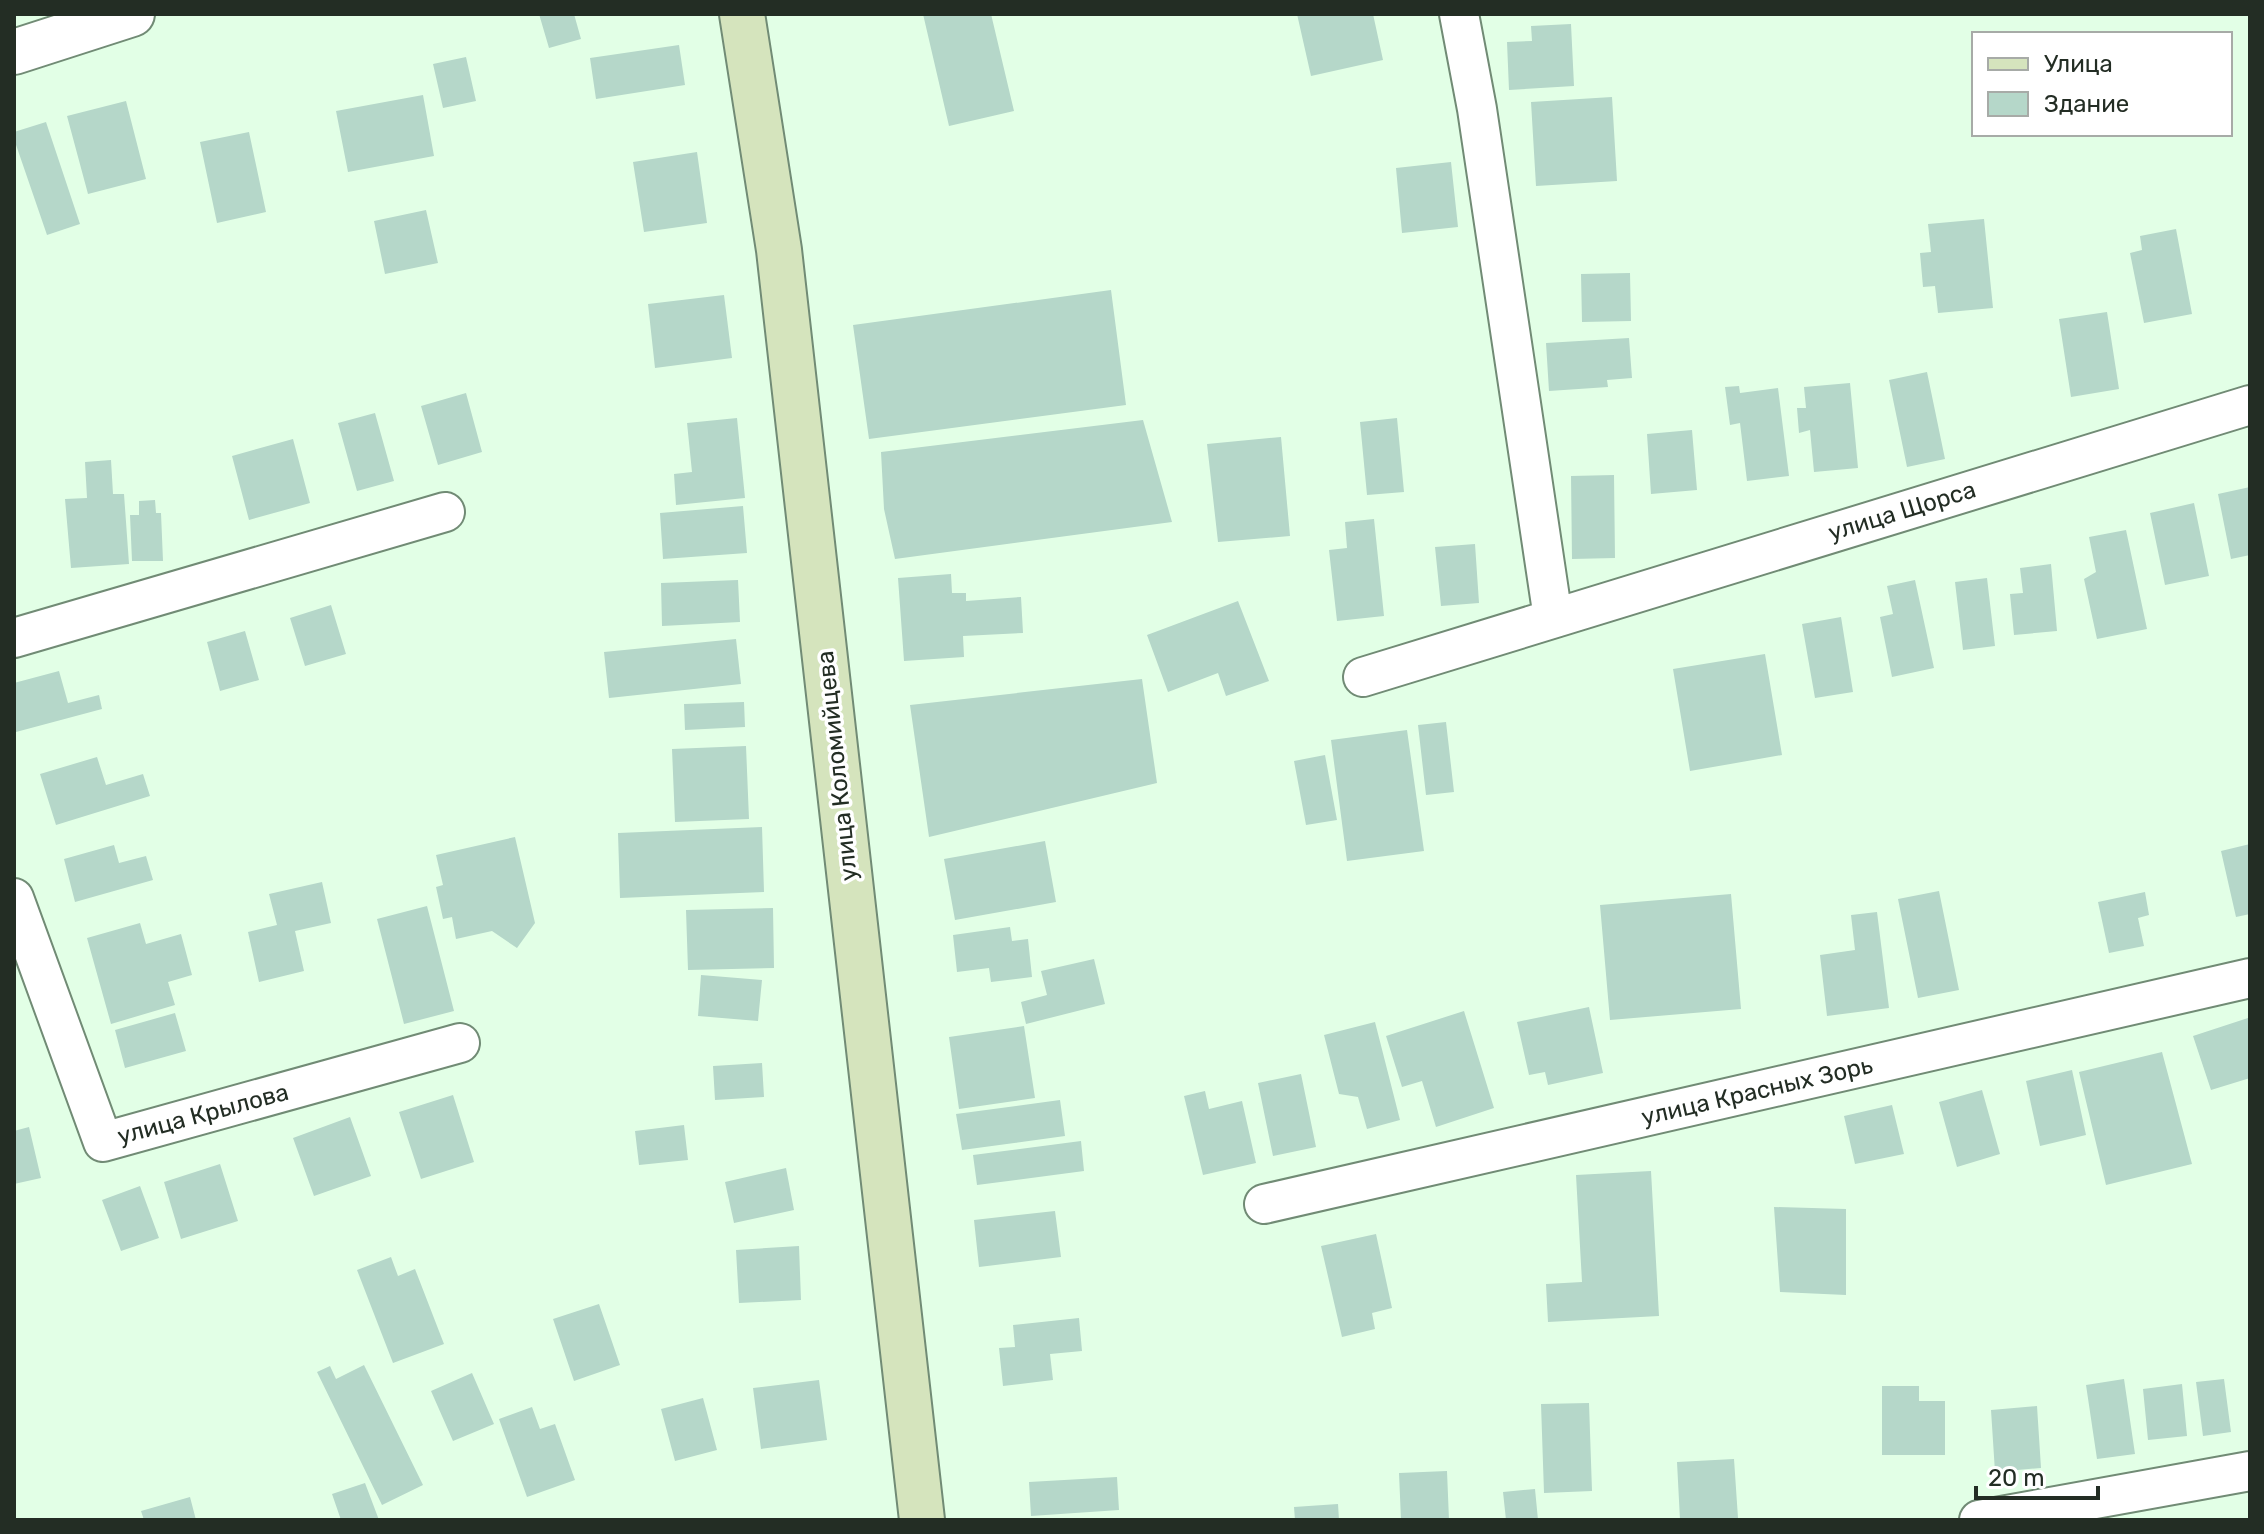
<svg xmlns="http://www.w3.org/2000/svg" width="2264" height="1534" font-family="Rubik,sans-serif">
<rect width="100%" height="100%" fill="#e2ffe6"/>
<path fill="#b5d7c9" d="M539 14H574L581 39 549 48Z
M923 14H991L1014 111 949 126Z
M1297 14H1373L1383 60 1311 76Z
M1571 24 1574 86 1509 90 1507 42 1532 41 1531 26Z
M679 45 685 85 596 99 590 58Z
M466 57 476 101 443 108 433 64Z
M423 95 434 156 348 172 336 111Z
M1612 97 1617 181 1536 186 1531 102Z
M126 101 146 179 88 194 67 116Z
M46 122 80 224 47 235 14 139V132Z
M249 132 266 212 217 223 200 142Z
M697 152 707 223 644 232 633 162Z
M1451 162 1458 227 1402 233 1396 168Z
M426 210 438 263 385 274 374 221Z
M1984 219 1993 308 1938 313 1935 286 1923 287 1920 253 1931 252 1928 224Z
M2176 229 2192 314 2144 323 2130 253 2142 250 2140 236Z
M1630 273 1631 321 1582 322 1581 274Z
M1111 290 1126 405 869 439 853 325Z
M724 295 732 358 655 368 648 304Z
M2107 312 2119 389 2071 397 2059 319Z
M1629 338 1632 378 1607 380 1608 387 1549 391 1546 343Z
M1927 372 1945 459 1907 467 1889 380Z
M1850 383 1858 468 1814 472 1810 430 1799 433 1797 408H1806L1804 387Z
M1739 386 1740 393 1778 388 1789 476 1747 481 1740 423 1730 425 1725 387Z
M466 393 482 452 438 465 421 406Z
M375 413 394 481 357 491 338 423Z
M737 418 745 498 676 505 674 474 692 472 687 423Z
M1397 418 1404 492 1367 495 1360 422Z
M1143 420 1172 522 895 559 884 509 881 452Z
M1692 430 1697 490 1651 494 1647 434Z
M1281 437 1290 536 1218 542 1207 444Z
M293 439 310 503 249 520 232 456Z
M111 460 113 494H124L129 564 71 568 65 499 87 498 85 462Z
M1614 475 1615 558 1572 559 1571 476Z
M2250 487V555L2231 559 2218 494Z
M155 500 156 513H161L163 561H132L130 515H139V501Z
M2194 503 2209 576 2165 585 2150 513Z
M743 506 747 553 663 559 660 513Z
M1374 519 1384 616 1337 621 1329 550 1347 548 1345 522Z
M2126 530 2147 629 2097 639 2084 579 2096 572 2089 537Z
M1475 544 1479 603 1441 606 1435 547Z
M2051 564 2057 631 2014 635 2010 594 2023 593 2020 568Z
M951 574 952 593H966V601L1021 597 1023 633 963 636 964 657 904 661 898 578Z
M1987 578 1995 646 1963 650 1955 582Z
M738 580 740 622 662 626 661 583Z
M1915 580 1934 668 1892 677 1880 617 1893 614 1887 586Z
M1238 601 1269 681 1226 696 1218 673 1168 692 1147 635Z
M331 605 346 654 305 666 290 618Z
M1841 617 1853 692 1815 698 1802 624Z
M245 631 259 680 220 691 207 642Z
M736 639 741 684 609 698 604 652Z
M1765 654 1782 755 1690 771 1673 669Z
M59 671 68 703 99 695 102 709 16 732 14 723V683Z
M1142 679 1157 783 929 837 910 705Z
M744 702 745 727 685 730 684 704Z
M1446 722 1454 792 1426 795 1418 725Z
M1407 730 1424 851 1347 861 1331 740Z
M746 746 749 819 675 822 672 749Z
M1325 755 1337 820 1306 825 1294 761Z
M97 757 106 785 143 774 150 796 56 825 40 774Z
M762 827 764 892 620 898 618 833Z
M515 837 535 923 517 948 492 931 456 939 452 917 443 919 436 887 443 885 436 855Z
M1045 841 1056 902 955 920 944 859Z
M2250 844V914L2236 917 2221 851Z
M114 845 119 863 146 856 153 880 75 902 64 859Z
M322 882 331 923 295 931 304 971 259 982 248 932 277 925 269 894Z
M1939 891 1959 990 1918 998 1898 899Z
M2145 892 2149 915 2138 918 2144 946 2109 953 2098 902Z
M1731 894 1741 1009 1610 1020 1600 905Z
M427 906 454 1011 404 1024 377 919Z
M773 908 774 968 688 970 686 910Z
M1877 912 1889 1008 1827 1016 1820 955 1855 950 1851 915Z
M140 923 146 944 181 934 192 975 168 982 175 1005 111 1024 87 938Z
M1010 927 1012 941 1028 939 1032 977 991 982 989 968 957 972 953 935Z
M1094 959 1105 1004 1026 1024 1021 1002 1047 995 1041 971Z
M701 975 762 980 758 1021 698 1016Z
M1589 1007 1603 1073 1548 1085 1545 1072 1529 1075 1517 1022Z
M1464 1011 1494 1108 1436 1127 1422 1081 1402 1087 1386 1036Z
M175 1013 186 1051 125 1068 115 1030Z
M2248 1018 2250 1024V1078L2211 1090 2193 1036Z
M1375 1022 1400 1120 1367 1129 1358 1097 1339 1094 1324 1035Z
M1024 1026 1035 1098 959 1109 949 1037Z
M2162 1052 2192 1164 2106 1185 2079 1072Z
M762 1063 764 1097 715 1100 713 1066Z
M2072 1070 2086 1135 2040 1146 2026 1081Z
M1301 1074 1316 1147 1273 1156 1258 1083Z
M1982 1090 2000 1154 1957 1167 1939 1102Z
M1205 1091 1209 1109 1242 1101 1256 1163 1203 1175 1184 1096Z
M453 1095 474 1162 421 1179 399 1112Z
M1060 1100 1065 1136 962 1150 956 1114Z
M1892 1105 1904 1154 1855 1164 1844 1116Z
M350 1117 371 1176 314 1196 293 1138Z
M684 1125 688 1160 639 1165 635 1131Z
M29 1127 41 1178 14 1184V1131Z
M1081 1141 1084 1171 977 1185 973 1155Z
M220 1164 238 1221 181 1239 164 1182Z
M786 1168 794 1210 734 1223 725 1182Z
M1651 1171 1659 1316 1548 1322 1546 1284 1582 1282 1576 1175Z
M140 1186 159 1238 121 1251 102 1200Z
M1774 1207 1846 1209V1295L1780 1292Z
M1055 1211 1061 1257 979 1267 974 1220Z
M1376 1234 1392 1308 1372 1313 1375 1329 1342 1337 1321 1246Z
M799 1246 801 1300 739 1303 736 1250Z
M391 1257 398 1276 415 1269 444 1344 393 1363 357 1270Z
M599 1304 620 1365 574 1381 553 1319Z
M1079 1318 1082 1351 1050 1354 1053 1380 1003 1386 999 1348 1015 1347 1013 1325Z
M364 1365 423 1485 382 1505 317 1372 330 1366 336 1379Z
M472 1373 494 1424 453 1441 431 1391Z
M2124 1379 2135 1454 2097 1459 2086 1385Z
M2224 1379 2231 1432 2203 1436 2196 1382Z
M819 1380 827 1440 761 1449 753 1388Z
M2182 1384 2187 1436 2148 1440 2143 1389Z
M1882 1386H1919V1401H1945V1455H1882Z
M703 1398 717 1450 675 1461 661 1409Z
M1589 1403 1592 1491 1544 1493 1541 1404Z
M2037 1406 2041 1468 1995 1472 1991 1410Z
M532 1407 540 1429 555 1424 575 1480 527 1497 499 1419Z
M1734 1459 1738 1518 1680 1520 1677 1462Z
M1447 1471 1449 1520H1401L1399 1473Z
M1117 1477 1119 1510 1031 1516 1029 1482Z
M365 1483 379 1520H341L332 1494Z
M1535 1489 1538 1520H1506L1503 1492Z
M190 1497 196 1520H144L141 1511Z
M1338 1504 1339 1520H1295L1294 1507Z"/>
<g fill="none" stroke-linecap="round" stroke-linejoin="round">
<g stroke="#718b75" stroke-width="42">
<path id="minor" d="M1459 14 1477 109 1553 618
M14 638 445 512
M1363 677 2250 405
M14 898 103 1142 460 1043
M1264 1204 2250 978
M1979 1520 2250 1471"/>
</g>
<g stroke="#718b75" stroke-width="48">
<path id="tertiary" d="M14 52 132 14"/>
</g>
<g stroke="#718b75" stroke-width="48">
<path id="secondary" d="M742 14 779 250 922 1520"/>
</g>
<use href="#minor" stroke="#fff" stroke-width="38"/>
<use href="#tertiary" stroke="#fff" stroke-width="44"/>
<use href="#secondary" stroke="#d5e4bd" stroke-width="44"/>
</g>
<g text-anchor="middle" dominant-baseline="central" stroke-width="7" stroke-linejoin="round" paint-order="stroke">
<g font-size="24" fill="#232d24" stroke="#fff">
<text transform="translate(1902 511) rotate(-17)">улица Щорса</text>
<text transform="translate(837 766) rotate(-96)">улица Коломийцева</text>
<text transform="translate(1757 1091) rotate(-13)">улица Красных Зорь</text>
<text transform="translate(203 1114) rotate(-15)">улица Крылова</text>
</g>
</g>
<rect width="2264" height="1534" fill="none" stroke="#232d24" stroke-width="32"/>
<rect x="1972" y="32" width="260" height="104" fill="#ffffff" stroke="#a7aba7" stroke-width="2"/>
<rect x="1988" y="58" width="40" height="12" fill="#d5e4bd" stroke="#a7aba7" stroke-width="2"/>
<text x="2044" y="72" font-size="24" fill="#232d24">Улица</text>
<rect x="1988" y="92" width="40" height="24" fill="#b5d7c9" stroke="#a7aba7" stroke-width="2"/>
<text x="2044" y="112" font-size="24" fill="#232d24">Здание</text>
<path d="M1976 1486v12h122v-12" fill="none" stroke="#232d24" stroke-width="4"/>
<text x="1988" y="1486" font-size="24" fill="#232d24" stroke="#ffffff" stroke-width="6" paint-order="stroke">20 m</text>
</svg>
